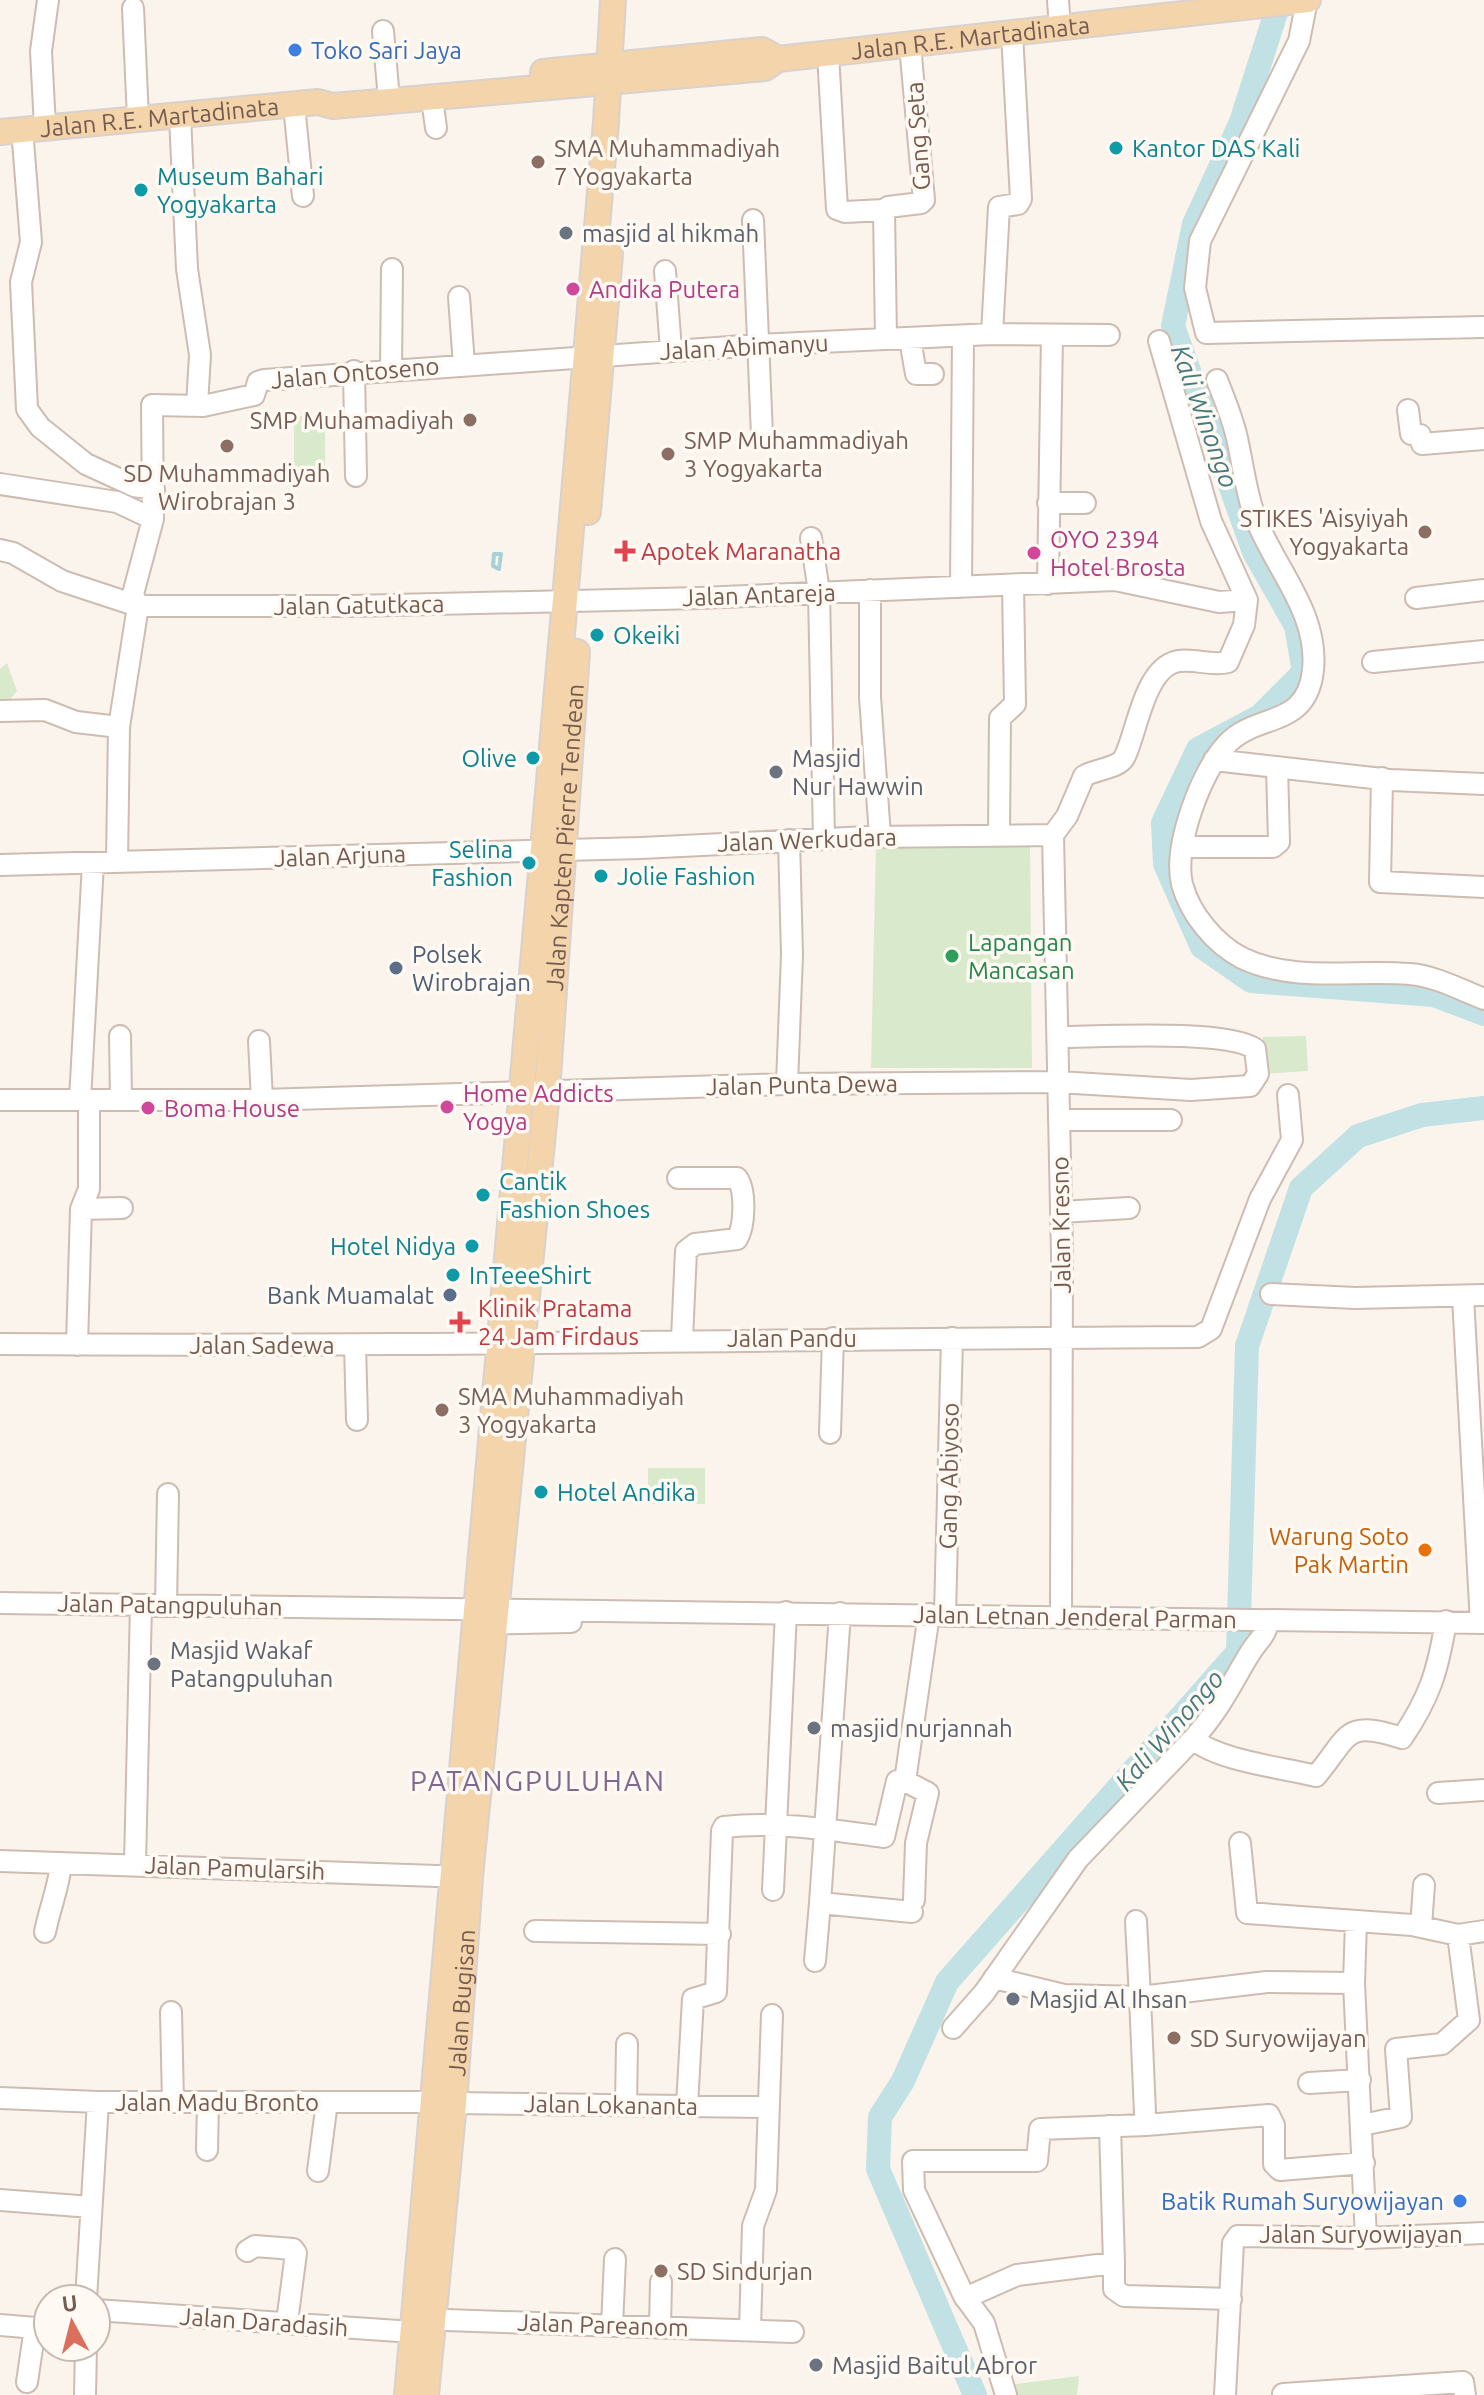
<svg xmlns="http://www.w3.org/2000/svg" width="1484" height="2395" font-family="Ubuntu,sans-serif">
<rect width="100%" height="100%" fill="#fbf4ec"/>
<path fill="#d9e9cb" d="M294 416H325V472H294Z
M7 663 17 691 7 703 0 702V669Z
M1030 841 1032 1068H871L876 845Z
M1306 1036 1308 1071 1264 1074 1263 1037Z
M648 1468H705V1504H648Z
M1079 2376 1077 2395H1011L1009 2385Z"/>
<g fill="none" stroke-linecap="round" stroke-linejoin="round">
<path stroke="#a8d1d5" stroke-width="4" d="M494 554H501L499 569 493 566Z"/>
<path stroke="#c1e1e4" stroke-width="24" d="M1280 0 1241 122 1194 224 1173 326 1254 552 1296 626 1304 672 1260 716 1198 749 1163 823 1165 864 1202 947 1251 981 1434 995 1484 1014
M975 2395 878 2169 880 2117 903 2081 947 1982 1238 1652 1247 1346 1301 1188 1358 1136 1422 1115 1484 1108"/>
<g stroke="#cdbcb2" stroke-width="24">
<path id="minor" d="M1058 0 1060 28
M1307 0 1299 41 1200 241 1195 288 1206 333 1484 327
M133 8 138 119
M383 31 388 88
M828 54 837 209 845 212 884 210
M432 98 436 128
M294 105 303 196
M180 116 187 269 200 355 197 405
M45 127 41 51 48 0
M22 129 31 242 21 282 27 409 40 427 86 464 134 486 154 489
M753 220 762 435
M665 271 671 350
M459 297 464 365
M992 334 999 207 1018 204 1021 199 1012 33
M886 339 884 210 888 207 921 203 924 200 910 45
M910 339 916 374H933
M391 369 392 269
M354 371 356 476
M1217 380C1225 401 1234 421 1238 443 1243 466 1246 491 1254 514 1273 567 1319 611 1313 670 1307 729 1257 712 1227 744 1201 771 1173 847 1182 884 1190 914 1215 944 1242 958 1294 983 1354 969 1410 974 1435 976 1461 990 1484 999
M1408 410 1411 434 1420 435 1422 444 1484 439
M0 484 117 502 153 519
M1048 503H1085
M811 538 819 592 824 839
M0 550 13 553 62 581 138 606H351L700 598 1115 580 1219 602 1247 600
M1048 584 1052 335
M961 587 963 336
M870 590V697L880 836
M1416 598 1484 590
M138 606 133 594 153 519 152 405 203 406 254 395 258 382 264 380 758 345 992 334 1109 335
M1373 662 1484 651
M0 711 45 710 76 722 119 727
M1214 760 1391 780 1484 784
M1382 778 1380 882 1484 887
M999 834 1000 718 1015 704 1013 586
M1053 835 1062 1254 1061 1616
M1053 835 1067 816 1084 776C1095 769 1117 769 1124 758 1136 736 1143 675 1172 663 1189 656 1210 667 1228 662L1244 625 1247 600 1211 521 1159 341
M1183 847H1273L1279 842 1277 767
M117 862 119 727 138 606
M0 865 641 848 868 837 1053 835
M120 1036 121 1100
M259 1041 262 1100
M787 1084 792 955 789 840
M0 1100H262L787 1084 1058 1082 1191 1090 1250 1086 1258 1074 1255 1049C1227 1029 1097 1037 1058 1037
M80 1100 93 863
M1059 1120H1171
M678 1178H737C746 1190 745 1226 737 1239L695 1244 686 1251 682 1339
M81 1209 122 1208
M1061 1212 1129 1208
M1271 1294 1355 1298 1484 1295
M1463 1297 1481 1623
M0 1344C399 1347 799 1339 1198 1337L1211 1329 1260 1199 1292 1140 1288 1095
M77 1345 81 1209 89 1189V1101
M355 1345 357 1420
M830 1433 833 1338
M0 1603 1484 1623
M166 1605 168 1494
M840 1613 820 1903 912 1912
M945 1614 952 1338
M1268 1620C1267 1635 1258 1640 1250 1653 1231 1684 1219 1711 1193 1739 1219 1761 1280 1767 1316 1776 1350 1736 1343 1719 1402 1738 1430 1697 1438 1670 1446 1621
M479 1624 571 1622
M905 1781 928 1793 916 1843 914 1900
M1438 1793 1484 1790
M1240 1843 1247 1913 1412 1925 1458 1935 1484 1931
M0 1861 466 1877
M135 1864 141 1605
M773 1890 786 1612
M1356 1922 1354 1983 1366 2238
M1421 1926 1424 1885
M535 1931 720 1934
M45 1932C50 1907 59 1887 61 1863
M815 1961 820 1903
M994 1978 1064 1995 1140 1997 1136 1921
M1354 1983 1267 1982 1140 1997 1145 2113 1146 2125 1269 2115 1274 2125V2164L1280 2170 1364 2163
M171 2012 173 2102
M953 2028 984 1993 1078 1859 1193 1739
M1309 2083 1360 2080
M0 2098 98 2102H433
M454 2103 768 2107
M626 2105 627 2044
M687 2106 693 1999 716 1992 722 1831 724 1827C777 1821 832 1830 884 1837L897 1781H905L929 1614
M1362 2125 1401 2117 1396 2049 1442 2044 1469 2020 1458 1935
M1110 2126 1114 2263
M207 2150 208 2102
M318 2171 327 2102
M0 2200 91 2207
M247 2251 255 2246 293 2249 296 2253 287 2322
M965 2298 1017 2275 1114 2263V2289L1124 2296 1231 2299
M86 2299 98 2102
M96 2310 427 2333
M418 2319 793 2332
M0 2325 48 2329
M612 2326 615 2259
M660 2327 661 2282
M750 2330 753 2226 766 2190 772 2015
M27 2382 35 2328
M1283 2394 1463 2382 1465 2395
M85 2395 86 2347
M1006 2395 984 2323 964 2296 914 2190 913 2161H1037L1040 2129 1146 2125
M1225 2395 1233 2243 1238 2236 1366 2238 1484 2233"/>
</g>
<g stroke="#d8d1ce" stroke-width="28">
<g id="major">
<path d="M543 72 762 50 778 59"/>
<path id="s1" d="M0 132 318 102 333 106 765 68 778 59 1308 0"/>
<path d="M588 512 610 254"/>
<path d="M407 2395 565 599 606 122 613 0"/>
<path id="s2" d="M426 2395 454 2103 470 1877 547 1092 577 652"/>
</g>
</g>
<use href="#minor" stroke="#fff" stroke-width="20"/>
<use href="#major" stroke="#f4d4ab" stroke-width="24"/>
</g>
<g fill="#3f7fe0" stroke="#fef9f2" stroke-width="3">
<circle cx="295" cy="50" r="8"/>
<circle cx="1460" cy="2201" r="8"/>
</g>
<g fill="#0f9aa8" stroke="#fef9f2" stroke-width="3">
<circle cx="1116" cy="148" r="8"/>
<circle cx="141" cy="190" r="8"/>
<circle cx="597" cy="635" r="8"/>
<circle cx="533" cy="758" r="8"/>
<circle cx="529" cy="863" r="8"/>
<circle cx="601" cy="876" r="8"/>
<circle cx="483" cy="1195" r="8"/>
<circle cx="472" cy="1246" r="8"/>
<circle cx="453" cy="1275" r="8"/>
<circle cx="541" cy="1492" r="8"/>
</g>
<g fill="#8d6e63" stroke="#fef9f2" stroke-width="3">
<circle cx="538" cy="162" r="8"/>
<circle cx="470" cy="420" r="8"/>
<circle cx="227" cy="446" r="8"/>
<circle cx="668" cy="454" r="8"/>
<circle cx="1425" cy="532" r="8"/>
<circle cx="442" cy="1410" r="8"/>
<circle cx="1174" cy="2038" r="8"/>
<circle cx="661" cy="2271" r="8"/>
</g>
<g fill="#6b7280" stroke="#fef9f2" stroke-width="3">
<circle cx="566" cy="233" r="8"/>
<circle cx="776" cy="772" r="8"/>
<circle cx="154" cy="1664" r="8"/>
<circle cx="814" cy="1728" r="8"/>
<circle cx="1013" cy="1999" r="8"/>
<circle cx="816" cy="2365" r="8"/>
</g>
<g fill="#d1479c" stroke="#fef9f2" stroke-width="3">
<circle cx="573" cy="289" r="8"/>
<circle cx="1034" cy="553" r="8"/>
<circle cx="447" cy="1107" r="8"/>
<circle cx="148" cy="1108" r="8"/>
</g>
<g fill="#e0444e" stroke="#fef9f2" stroke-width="3">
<path d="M621 539h8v8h8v8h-8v8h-8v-8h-8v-8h8z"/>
<path d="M456 1310h8v8h8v8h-8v8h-8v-8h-8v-8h8z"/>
</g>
<circle fill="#2e9e5b" stroke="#fef9f2" stroke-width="3" cx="952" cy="956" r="8"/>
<g fill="#5c6f8a" stroke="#fef9f2" stroke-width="3">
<circle cx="396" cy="968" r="8"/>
<circle cx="450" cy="1295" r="8"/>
</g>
<circle fill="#e8710a" stroke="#fef9f2" stroke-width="3" cx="1425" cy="1550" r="8"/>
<g text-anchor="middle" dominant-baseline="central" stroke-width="7" stroke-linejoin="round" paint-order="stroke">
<g font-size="24" fill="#755b50" stroke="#fef9f2">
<text stroke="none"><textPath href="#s1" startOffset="978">Jalan R.E. Martadinata</textPath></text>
<text stroke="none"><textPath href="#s1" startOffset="160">Jalan R.E. Martadinata</textPath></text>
<text transform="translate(918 136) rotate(-94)">Gang Seta</text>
<text transform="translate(744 347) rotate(-3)">Jalan Abimanyu</text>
<text transform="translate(355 373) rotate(-5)">Jalan Ontoseno</text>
<text transform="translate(759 595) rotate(-2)">Jalan Antareja</text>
<text transform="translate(359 605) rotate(-1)">Jalan Gatutkaca</text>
<text stroke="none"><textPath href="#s2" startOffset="1564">Jalan Kapten Pierre Tendean</textPath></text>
<text transform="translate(807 840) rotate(-2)">Jalan Werkudara</text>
<text transform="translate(340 856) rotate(-2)">Jalan Arjuna</text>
<text transform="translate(802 1085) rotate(-1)">Jalan Punta Dewa</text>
<text transform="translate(1061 1225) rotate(-91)">Jalan Kresno</text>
<text x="792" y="1338">Jalan Pandu</text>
<text x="262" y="1345">Jalan Sadewa</text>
<text transform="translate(949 1476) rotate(-89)">Gang Abiyoso</text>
<text transform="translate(170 1605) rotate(1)">Jalan Patangpuluhan</text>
<text transform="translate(1075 1617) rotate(1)">Jalan Letnan Jenderal Parman</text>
<text transform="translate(235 1868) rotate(2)">Jalan Pamularsih</text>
<text stroke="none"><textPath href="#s2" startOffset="394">Jalan Bugisan</textPath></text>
<text x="217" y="2102">Jalan Madu Bronto</text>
<text transform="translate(611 2105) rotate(1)">Jalan Lokananta</text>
<text x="1361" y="2234">Jalan Suryowijayan</text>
<text transform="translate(264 2322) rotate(4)">Jalan Daradasih</text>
<text transform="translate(603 2325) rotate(2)">Jalan Pareanom</text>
</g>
<g font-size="24" fill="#366cbe" stroke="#fef9f2" text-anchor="start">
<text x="311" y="50">Toko Sari Jaya</text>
<text x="1444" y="2201" text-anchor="end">Batik Rumah Suryowijayan</text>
</g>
<g font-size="24" fill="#785e54" stroke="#fef9f2" text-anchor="start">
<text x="554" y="148">SMA Muhammadiyah<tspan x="554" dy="28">7 Yogyakarta</tspan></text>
<text x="454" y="420" text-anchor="end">SMP Muhamadiyah</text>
<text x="684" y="440">SMP Muhammadiyah<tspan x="684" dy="28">3 Yogyakarta</tspan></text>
<text x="227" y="473" text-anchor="middle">SD Muhammadiyah<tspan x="227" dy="28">Wirobrajan 3</tspan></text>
<text x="1409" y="518" text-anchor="end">STIKES 'Aisyiyah<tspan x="1409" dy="28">Yogyakarta</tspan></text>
<text x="458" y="1396">SMA Muhammadiyah<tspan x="458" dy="28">3 Yogyakarta</tspan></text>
<text x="1190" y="2038">SD Suryowijayan</text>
<text x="677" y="2271">SD Sindurjan</text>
</g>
<g font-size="24" fill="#0d838f" stroke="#fef9f2" text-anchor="start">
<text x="1132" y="148">Kantor DAS Kali</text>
<text x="157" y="176">Museum Bahari<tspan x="157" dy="28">Yogyakarta</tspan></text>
<text x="613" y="635">Okeiki</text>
<text x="517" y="758" text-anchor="end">Olive</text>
<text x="513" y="849" text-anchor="end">Selina<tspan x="513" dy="28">Fashion</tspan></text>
<text x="617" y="876">Jolie Fashion</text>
<text x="499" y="1181">Cantik<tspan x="499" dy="28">Fashion Shoes</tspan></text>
<text x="456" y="1246" text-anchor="end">Hotel Nidya</text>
<text x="469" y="1275">InTeeeShirt</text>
<text x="557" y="1492">Hotel Andika</text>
</g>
<g font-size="24" fill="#5b616d" stroke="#fef9f2" text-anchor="start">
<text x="582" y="233">masjid al hikmah</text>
<text x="792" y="758">Masjid<tspan x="792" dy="28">Nur Hawwin</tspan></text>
<text x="170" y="1650">Masjid Wakaf<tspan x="170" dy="28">Patangpuluhan</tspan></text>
<text x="830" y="1728">masjid nurjannah</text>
<text x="1029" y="1999">Masjid Al Ihsan</text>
<text x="832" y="2365">Masjid Baitul Abror</text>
</g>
<g font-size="24" fill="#b23c85" stroke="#fef9f2" text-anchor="start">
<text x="589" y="289">Andika Putera</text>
<text x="1050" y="539">OYO 2394<tspan x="1050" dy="28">Hotel Brosta</tspan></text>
<text x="463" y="1093">Home Addicts<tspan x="463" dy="28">Yogya</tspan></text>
<text x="164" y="1108">Boma House</text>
</g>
<g font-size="24" fill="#be3a42" stroke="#fef9f2" text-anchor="start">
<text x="641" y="551">Apotek Maranatha</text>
<text x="478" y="1308">Klinik Pratama<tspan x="478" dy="28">24 Jam Firdaus</tspan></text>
</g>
<g font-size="24" fill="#27864d" stroke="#fef9f2" text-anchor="start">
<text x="968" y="942">Lapangan<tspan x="968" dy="28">Mancasan</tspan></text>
</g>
<g font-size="24" fill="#4e5e75" stroke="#fef9f2" text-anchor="start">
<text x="412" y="954">Polsek<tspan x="412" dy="28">Wirobrajan</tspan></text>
<text x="434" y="1295" text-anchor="end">Bank Muamalat</text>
</g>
<g font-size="24" fill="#c56008" stroke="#fef9f2" text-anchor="end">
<text x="1409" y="1536">Warung Soto<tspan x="1409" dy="28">Pak Martin</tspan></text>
</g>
<g font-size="26" font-style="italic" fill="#477a7f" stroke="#fef9f2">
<text transform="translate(1205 416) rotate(70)">Kali Winongo</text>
<text transform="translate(1169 1730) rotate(-49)">Kali Winongo</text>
</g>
<g font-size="28" letter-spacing="2" fill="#806890" stroke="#fef9f2">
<text x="538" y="1780">PATANGPULUHAN</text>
</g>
</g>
<g transform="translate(72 2323) rotate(353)"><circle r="38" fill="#fef9f2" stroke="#c7bab1" stroke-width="2"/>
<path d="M0-6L14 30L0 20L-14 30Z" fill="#da705c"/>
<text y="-12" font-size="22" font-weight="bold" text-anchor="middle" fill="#755b50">U</text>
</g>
</svg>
